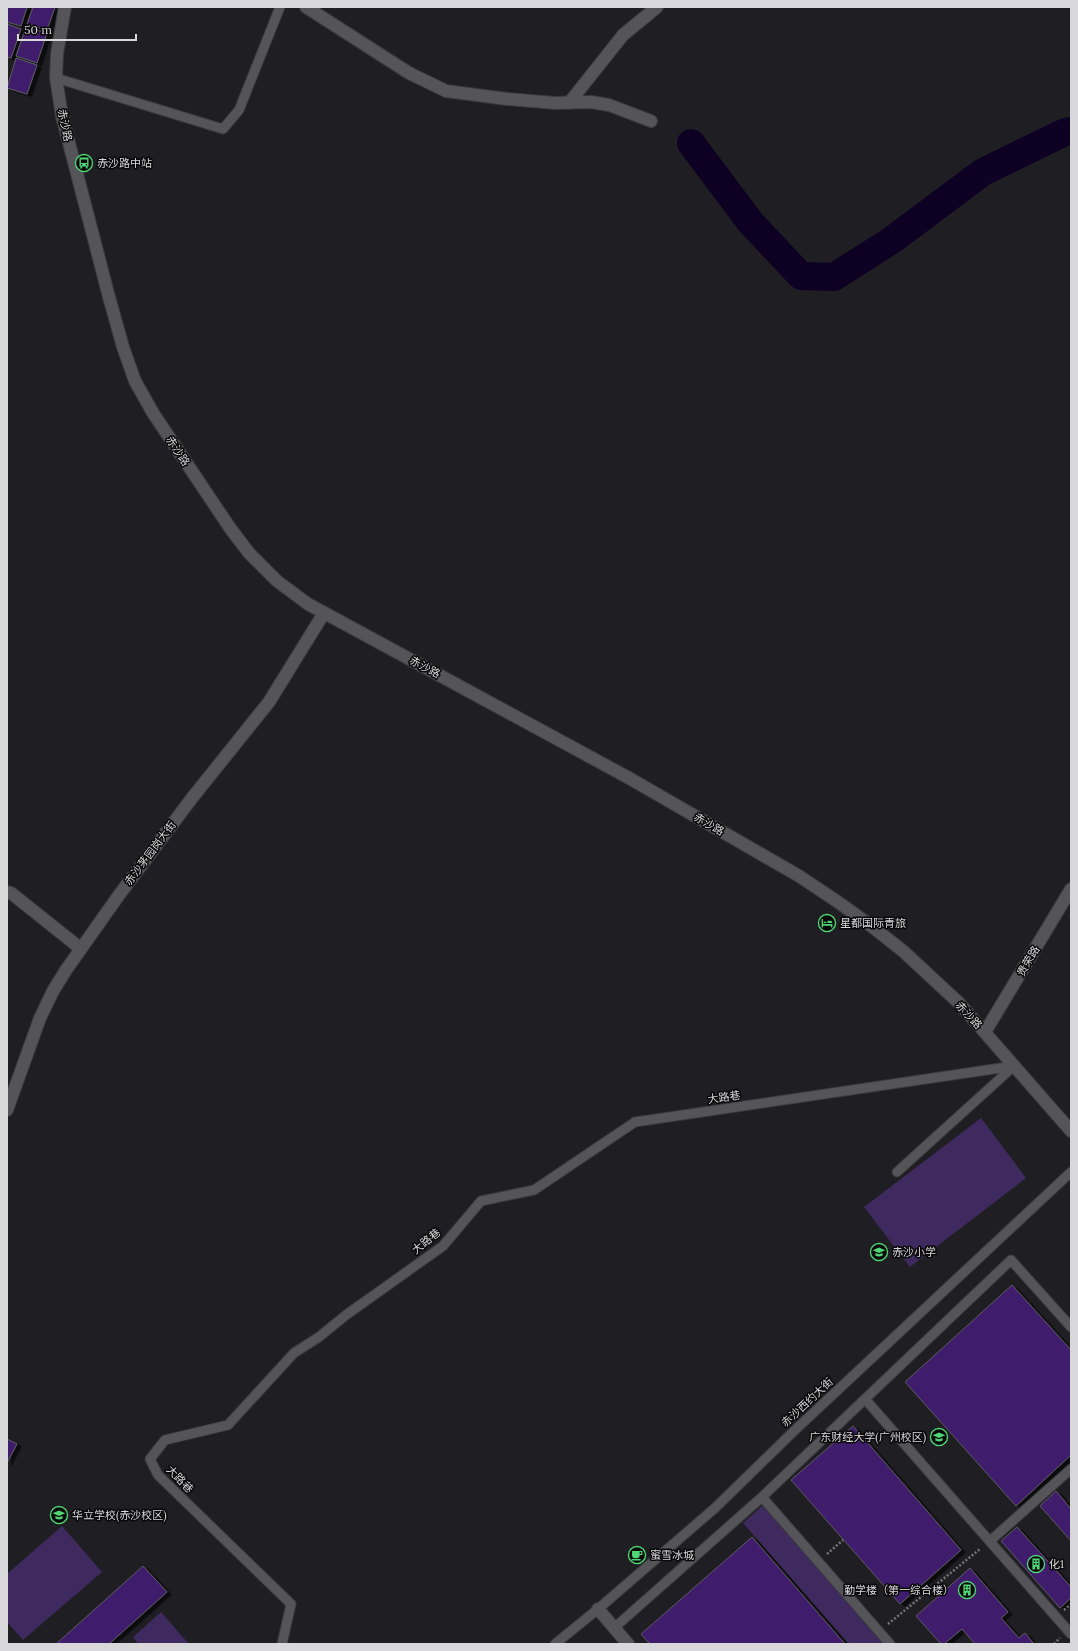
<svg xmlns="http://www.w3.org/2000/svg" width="1078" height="1651" font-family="Lora,'Noto Sans SC',serif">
<defs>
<filter id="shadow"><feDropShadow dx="4.5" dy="2.5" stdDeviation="0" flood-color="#0009"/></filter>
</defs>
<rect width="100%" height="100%" fill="#1f1e23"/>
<path fill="#3f2a60" d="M981 1118 1026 1178 910 1267 864 1207Z
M763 1505 886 1644H849L743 1523Z
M62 1526 102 1572 23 1640 7 1622V1574Z
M161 1612 189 1644H138L133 1637Z"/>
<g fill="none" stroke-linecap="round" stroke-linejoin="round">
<path stroke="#0e0023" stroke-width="28" d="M691 143 751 223 801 276 834 277 892 240 983 172 1065 132 1071 131"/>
</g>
<path fill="#411e6d" stroke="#5c5b60" filter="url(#shadow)" d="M7 7H27L21 26 7 22Z
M33 7H55L47 30 27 24Z
M7 24 21 29 11 58 7 57Z
M26 27 47 33 37 63 16 56Z
M16 58 37 65 27 94 7 88Z
M1012 1285 1071 1350V1455L1016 1506 905 1382Z
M853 1426 961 1550 900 1604 791 1480Z
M7 1439 17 1444 7 1463Z
M1056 1491 1071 1509V1541L1040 1506Z
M1017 1527 1071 1587V1598L1060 1608 1001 1541Z
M752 1537 845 1644H650L641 1634Z
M143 1566 167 1592 109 1644H56Z
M970 1568 1008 1612 1001 1618 1019 1638 1025 1633 1034 1644H975L962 1629 944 1644H941L916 1616Z"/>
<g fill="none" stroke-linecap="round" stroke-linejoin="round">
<g stroke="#3b3a3d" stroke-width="11">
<path id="lane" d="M56 78 223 129 239 110 280 7
M897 1172 1014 1066
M865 1399 1011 1260 1071 1327
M762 1497 865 1399 1071 1634
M990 1541 1071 1469
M614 1628 762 1497 890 1644
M282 1644 291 1604 158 1475 150 1459 165 1440 228 1425 294 1353 319 1337 346 1315 443 1246 481 1201 534 1190 635 1122 1014 1066
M555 1644 598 1609 715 1508 795 1430 1071 1172"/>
</g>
<g stroke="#3b3a3d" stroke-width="14">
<path id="street" d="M306 7 409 73 446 91 507 99 555 103 591 102 609 105 651 121
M569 103 623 35 657 7
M7 892 11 893 80 948
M985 1032 1071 889
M598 1609 628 1644"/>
</g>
<g stroke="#3b3a3d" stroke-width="14">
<path id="secondary" d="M65 7 57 54 56 78 62 116 109 297 123 347 135 381 153 413 230 528 249 553 277 581 308 604 629 778 799 876 838 902 870 925 903 951 959 1003 1071 1131
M7 1110 40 1018 53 991 66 970 119 895 192 798 269 702 324 613"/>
</g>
<path stroke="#767579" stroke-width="2.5" stroke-dasharray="2 2" stroke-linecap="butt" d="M827 1554 843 1540
M1064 1610 1071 1604
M888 1624 980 1549
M1054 1644 1060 1638"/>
<use href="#lane" stroke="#555459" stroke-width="9"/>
<use href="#street" stroke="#555459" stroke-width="12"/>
<use href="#secondary" stroke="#555459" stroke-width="12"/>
</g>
<defs>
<g id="bus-ring" transform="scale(0.9)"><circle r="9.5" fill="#09090a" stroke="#4fd675" stroke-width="1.5"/><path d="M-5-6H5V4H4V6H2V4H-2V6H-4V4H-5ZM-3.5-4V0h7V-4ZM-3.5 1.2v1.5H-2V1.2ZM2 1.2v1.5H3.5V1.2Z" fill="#4fd675"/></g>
<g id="hotel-ring" transform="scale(0.9)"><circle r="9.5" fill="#09090a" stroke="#4fd675" stroke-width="1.5"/><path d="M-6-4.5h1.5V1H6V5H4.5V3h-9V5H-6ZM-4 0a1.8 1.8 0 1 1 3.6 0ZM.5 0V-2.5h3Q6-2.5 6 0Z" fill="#4fd675"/></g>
<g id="school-ring" transform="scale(0.9)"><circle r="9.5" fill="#09090a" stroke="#4fd675" stroke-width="1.5"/><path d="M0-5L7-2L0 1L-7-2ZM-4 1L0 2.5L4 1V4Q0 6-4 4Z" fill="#4fd675"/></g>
<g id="university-ring" transform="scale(0.9)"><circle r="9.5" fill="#09090a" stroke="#4fd675" stroke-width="1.5"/><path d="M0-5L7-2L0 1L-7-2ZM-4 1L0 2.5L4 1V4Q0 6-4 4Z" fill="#4fd675"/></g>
<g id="cafe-ring" transform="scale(0.9)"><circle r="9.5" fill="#09090a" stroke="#4fd675" stroke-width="1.5"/><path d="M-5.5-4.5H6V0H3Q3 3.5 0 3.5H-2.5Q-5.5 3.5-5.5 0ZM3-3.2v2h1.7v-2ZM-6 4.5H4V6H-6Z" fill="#4fd675"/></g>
<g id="building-ring" transform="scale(0.9)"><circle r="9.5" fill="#09090a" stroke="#4fd675" stroke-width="1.5"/><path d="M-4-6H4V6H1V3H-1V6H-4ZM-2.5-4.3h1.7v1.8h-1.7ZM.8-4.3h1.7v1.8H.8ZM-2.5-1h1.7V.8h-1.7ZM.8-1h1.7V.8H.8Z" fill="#4fd675"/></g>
</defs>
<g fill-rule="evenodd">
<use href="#bus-ring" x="84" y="163"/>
<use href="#hotel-ring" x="827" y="923"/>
<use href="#school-ring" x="879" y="1252"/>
<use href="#university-ring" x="939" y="1437"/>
<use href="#school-ring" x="59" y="1515"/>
<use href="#cafe-ring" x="637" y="1555"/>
<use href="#building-ring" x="1036" y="1564"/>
<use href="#building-ring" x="967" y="1590"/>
</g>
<g text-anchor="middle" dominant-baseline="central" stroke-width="3" stroke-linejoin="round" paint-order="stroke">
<g font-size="11" fill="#d8d7da" stroke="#09090a">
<text transform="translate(65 125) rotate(78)">赤沙路</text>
<text transform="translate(178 451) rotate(56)">赤沙路</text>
<text transform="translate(425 667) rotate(28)">赤沙路</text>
<text transform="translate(709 824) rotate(30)">赤沙路</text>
<text transform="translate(150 853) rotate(-53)">赤沙茅园岗大街</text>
<text transform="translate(1028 961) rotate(-59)">贵荣路</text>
<text transform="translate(969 1015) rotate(47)">赤沙路</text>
<text transform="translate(724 1097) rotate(-8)">大路巷</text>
<text transform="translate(426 1241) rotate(-39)">大路巷</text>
<text transform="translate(807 1402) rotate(-43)">赤沙西约大街</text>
<text transform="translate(180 1479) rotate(46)">大路巷</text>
</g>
<g font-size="11" fill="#d8d7da" stroke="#09090a" text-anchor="start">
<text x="97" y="163">赤沙路中站</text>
<text x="840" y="923">星都国际青旅</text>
<text x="892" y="1252">赤沙小学</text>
<text x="926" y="1437" text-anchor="end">广东财经大学(广州校区)</text>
<text x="72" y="1515">华立学校(赤沙校区)</text>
<text x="650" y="1555">蜜雪冰城</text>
<text x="1049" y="1564">化1</text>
<text x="954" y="1590" text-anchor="end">勤学楼（第一综合楼）</text>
</g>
</g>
<rect width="1078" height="1651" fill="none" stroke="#d8d7da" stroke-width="16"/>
<path d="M18 34v6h118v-6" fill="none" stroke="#d8d7da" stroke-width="2"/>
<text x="24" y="34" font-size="12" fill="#d8d7da" stroke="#09090a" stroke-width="3" paint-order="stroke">50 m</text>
</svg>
